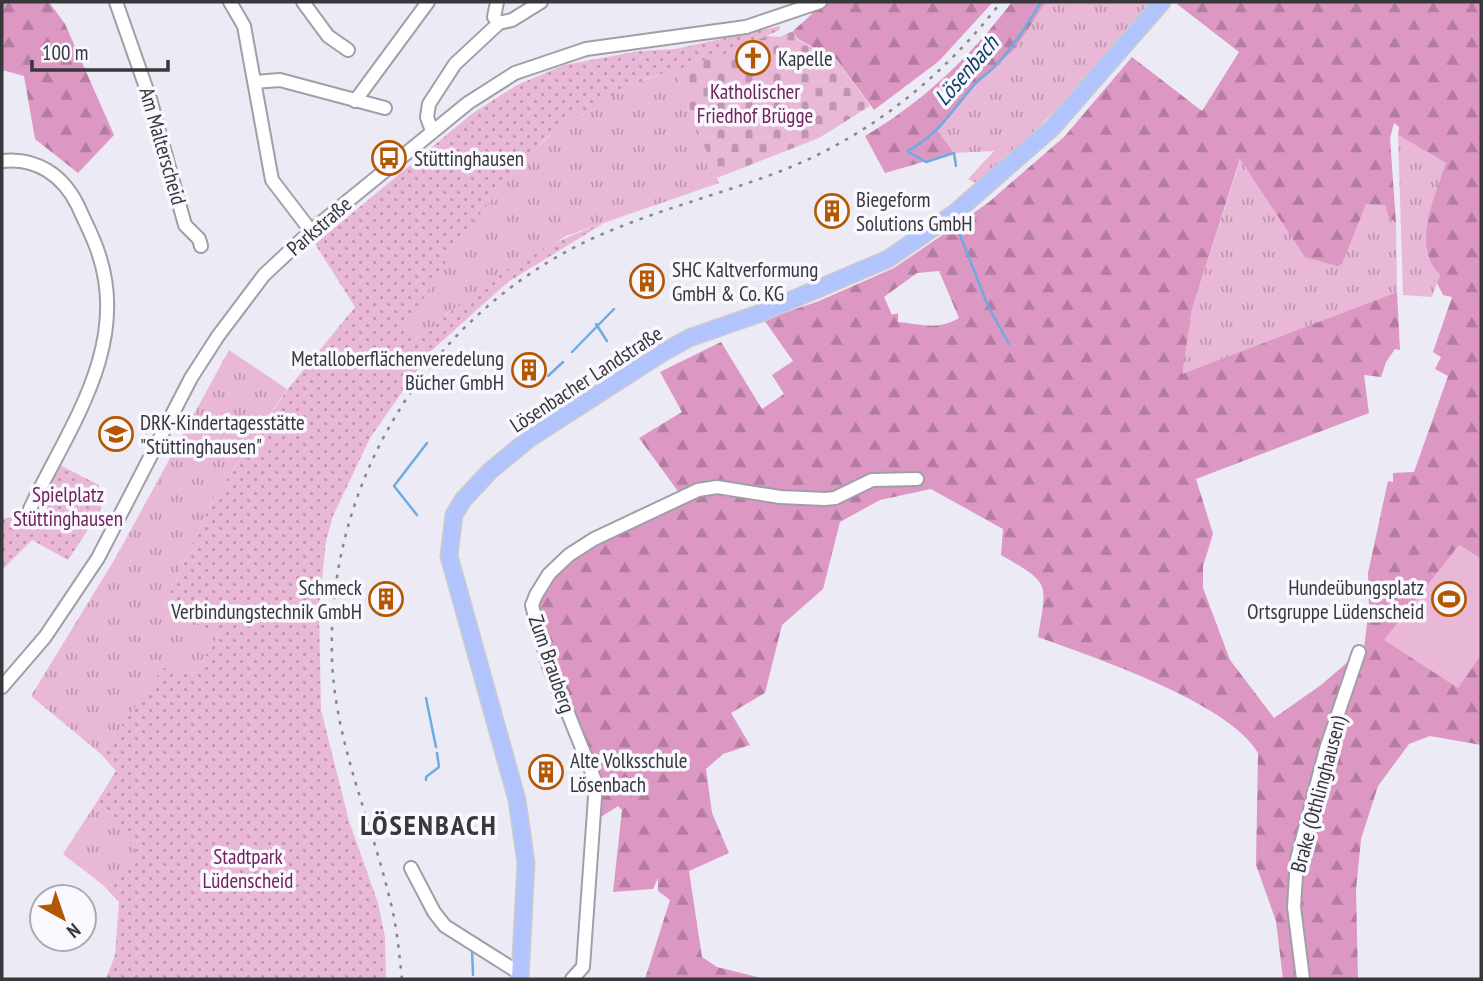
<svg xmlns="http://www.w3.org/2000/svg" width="1483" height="981" font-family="'PT Sans Narrow',sans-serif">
<defs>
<pattern id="grass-tufts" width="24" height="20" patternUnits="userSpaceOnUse" patternTransform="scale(1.75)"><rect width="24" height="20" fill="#eab8d7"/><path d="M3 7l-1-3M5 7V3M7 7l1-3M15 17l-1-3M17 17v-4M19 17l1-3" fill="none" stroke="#bf96b0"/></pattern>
<pattern id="forest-firs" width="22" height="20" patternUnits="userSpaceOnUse" patternTransform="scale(1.75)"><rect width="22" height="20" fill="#dc97c3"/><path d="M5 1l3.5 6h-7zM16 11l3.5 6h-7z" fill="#b37ca0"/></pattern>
<pattern id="cemetery-stones" width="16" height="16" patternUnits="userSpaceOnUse" patternTransform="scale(1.75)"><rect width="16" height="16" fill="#eab8d7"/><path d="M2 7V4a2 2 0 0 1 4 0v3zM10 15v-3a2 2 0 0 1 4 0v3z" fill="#bf96b0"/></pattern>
<pattern id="park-dots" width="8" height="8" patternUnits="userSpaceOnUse" patternTransform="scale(1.75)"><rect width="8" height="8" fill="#eab8d7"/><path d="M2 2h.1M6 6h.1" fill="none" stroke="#bf96b0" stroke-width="1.8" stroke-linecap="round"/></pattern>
</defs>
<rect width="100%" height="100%" fill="#eceaf5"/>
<path fill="url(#grass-tufts)" d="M1046 2H1155L1082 84 980 185 968 179 994 151 954 153 938 131 975 86 1015 49Z
M674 70 719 183 566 236 448 313 425 335 403 334C430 270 513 163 568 120 598 98 639 81 674 70Z
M1398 135 1446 163C1436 197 1409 246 1440 275L1432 297 1403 295Z
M1241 158 1361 215 1366 204 1385 205 1388 216 1396 223 1397 292 1181 375 1192 309Z
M229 350 287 389 211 503 164 606 219 635 194 673 163 669 101 754 31 696 116 557Z
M98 800 139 853 103 885 63 854Z"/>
<path fill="url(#forest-firs)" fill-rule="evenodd" d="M2 2H49L65 24 114 135 78 173 35 139 24 76 2 70Z
M808 2H993L939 61 874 110 837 60 798 39 793 31 812 14Z
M1012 2H1046L1015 49 975 86 938 131 954 153 885 173 865 136C923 102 971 56 1012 2Z
M1179 2H1481V559L1459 545 1458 687 1481 655V745L1430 736 1409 744 1378 786 1361 839 1356 890 1358 979H1283L1276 921 1256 865 1258 753C1230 703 1093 657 1038 637 1047 581 1051 584 1001 555L1003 529 931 489 880 500 840 522 823 589 782 625 765 693 731 713 750 745 723 754 706 769 712 813 729 853 689 871 702 957 717 967 765 979H645L670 900 658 891V878L653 889 613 892 622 810 618 806 596 820 598 801 534 605C551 553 637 522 683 498L639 438 682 412 660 372 721 342 762 409 784 394 772 375 793 361 764 320 819 301 894 268 941 236 989 202 1064 137 1132 57 1202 111 1239 52 1177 4ZM1394 123 1399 127 1398 135 1446 163C1435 197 1410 246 1440 275L1437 283 1443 295 1452 297 1433 352 1441 357 1435 369 1448 376 1414 472 1393 473V482L1388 481 1368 573 1369 608 1364 648 1321 685 1274 718 1230 660 1203 588V566L1213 534 1196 479 1369 413 1364 375 1381 377 1386 362 1395 349 1400 350 1397 292 1182 374 1192 309 1240 159 1305 257 1337 266 1342 264 1366 204 1385 205 1388 216 1396 223 1390 138ZM939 271 959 318C937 331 921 324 898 322V313L892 315 884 297 917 273Z"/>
<path fill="url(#cemetery-stones)" d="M793 31 798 40 837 60 870 106 819 138 717 178 674 70 765 36 780 37Z"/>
<path fill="url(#park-dots)" d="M780 26V30L727 53 646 79 571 118 544 140 483 210 440 270 403 334H425C478 285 534 247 604 223L508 282 430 352 370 438 333 516 326 541 319 608 321 710 349 821 378 903 385 937 386 979H106L115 955 119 902 103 885 138 853 98 800 116 771 101 754 163 668 194 673 219 635 164 606 211 503 287 390 355 307 315 244 473 113 517 85 564 65 639 51 675 49Z
M56 463 99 485 101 510 68 560 32 540 2 570V519L28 513Z"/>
<path fill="#eab8d7" d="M1459 545 1481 559V655L1458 688 1384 640Z"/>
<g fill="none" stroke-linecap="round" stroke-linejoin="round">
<path stroke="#6dace0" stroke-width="2.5" d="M956 166 954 153 926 162 907 151C937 136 952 111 973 86 979 78 990 73 997 64 1015 45 1027 24 1041 2
M956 225 988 306 1009 344
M596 324 607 341
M572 352 614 309
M548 376 563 362
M417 515 394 486 427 443
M426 698 436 747
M426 780V777L439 767 437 753
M472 950 473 975
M474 952 494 965"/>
<g stroke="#a09fa9" stroke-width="16">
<path id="minor" d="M116 2 150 99 185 225 199 239 201 246
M230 2 244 26 272 180 311 231
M303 2 328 36 348 50
M497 2 494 17 499 23
M254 82 280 80 385 108
M355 101 428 2
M432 131 427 117 429 104 455 64 499 23 512 20 541 2
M2 161C36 157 63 175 78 206 85 222 94 238 99 255 130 348 67 430 30 509
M2 687 45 637 98 558 191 378 218 336 264 275 311 231 468 103 515 73 586 49 746 27 820 2
M411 868 434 912 445 926 521 974
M572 979 583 967 596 783 549 666 535 617 532 605 536 595 549 574 569 555 594 539 698 490 717 487 780 497 825 499 835 498 872 480 917 479
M1303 979 1294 907 1297 859 1326 749 1359 652"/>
</g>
<g stroke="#cbcbcc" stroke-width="19">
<path id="major" d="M520 979 526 863 517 800 449 556 454 515 463 500 490 471 530 438 662 353 689 338 761 313 888 259 956 212 1053 127 1162 2"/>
</g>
<use href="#minor" stroke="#fff" stroke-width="12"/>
<use href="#major" stroke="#b2c4fd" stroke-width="16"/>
<path stroke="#87858d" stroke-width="2.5" stroke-dasharray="3.5 7" stroke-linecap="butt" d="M402 979C399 953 397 926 390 900 371 819 335 743 332 659 326 483 428 318 585 242 648 212 716 196 781 171 870 136 943 77 1001 2"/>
</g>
<defs>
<g id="church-ring" transform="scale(1.75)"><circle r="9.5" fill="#f9f8ff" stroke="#b35700" stroke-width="1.5"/><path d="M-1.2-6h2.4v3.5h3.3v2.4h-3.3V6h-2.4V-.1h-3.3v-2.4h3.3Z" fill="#b35700"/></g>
<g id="bus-ring" transform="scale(1.75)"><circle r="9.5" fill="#f9f8ff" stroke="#b35700" stroke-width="1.5"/><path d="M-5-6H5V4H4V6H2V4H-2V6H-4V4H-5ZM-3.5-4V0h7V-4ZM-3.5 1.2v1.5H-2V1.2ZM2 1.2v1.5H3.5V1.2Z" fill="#b35700"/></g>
<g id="building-ring" transform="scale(1.75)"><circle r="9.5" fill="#f9f8ff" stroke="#b35700" stroke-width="1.5"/><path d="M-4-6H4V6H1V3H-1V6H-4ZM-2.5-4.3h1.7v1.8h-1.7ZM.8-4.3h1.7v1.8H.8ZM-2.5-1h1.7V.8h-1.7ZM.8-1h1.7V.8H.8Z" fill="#b35700"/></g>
<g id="school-ring" transform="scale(1.75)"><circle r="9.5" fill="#f9f8ff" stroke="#b35700" stroke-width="1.5"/><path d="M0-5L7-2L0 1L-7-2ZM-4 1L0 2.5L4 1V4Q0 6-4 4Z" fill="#b35700"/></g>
<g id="stadium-ring" transform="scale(1.75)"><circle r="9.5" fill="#f9f8ff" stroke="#b35700" stroke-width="1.5"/><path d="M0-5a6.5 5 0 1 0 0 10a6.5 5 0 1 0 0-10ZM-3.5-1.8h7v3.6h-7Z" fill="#b35700"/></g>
</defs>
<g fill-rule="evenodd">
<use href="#church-ring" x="753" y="58"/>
<use href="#bus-ring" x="389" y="158"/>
<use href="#building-ring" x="832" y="211"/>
<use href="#building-ring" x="647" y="281"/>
<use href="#building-ring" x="529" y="370"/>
<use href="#school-ring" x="116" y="434"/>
<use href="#building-ring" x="386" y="599"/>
<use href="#stadium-ring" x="1449" y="599"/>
<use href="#building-ring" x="546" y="772"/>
</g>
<g text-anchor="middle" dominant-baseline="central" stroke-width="7" stroke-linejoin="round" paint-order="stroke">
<g font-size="21" fill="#38373c" stroke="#f9f8ff" text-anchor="start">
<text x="778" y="58">Kapelle</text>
<text x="414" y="158">Stüttinghausen</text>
<text x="856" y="199">Biegeform<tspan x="856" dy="24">Solutions GmbH</tspan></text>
<text x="672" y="269">SHC Kaltverformung<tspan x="672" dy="24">GmbH &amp; Co. KG</tspan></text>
<text x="504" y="358" text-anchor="end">Metalloberflächenveredelung<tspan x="504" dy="24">Bücher GmbH</tspan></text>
<text x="140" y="422">DRK-Kindertagesstätte<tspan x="140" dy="24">"Stüttinghausen"</tspan></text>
<text x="362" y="587" text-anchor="end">Schmeck<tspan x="362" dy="24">Verbindungstechnik GmbH</tspan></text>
<text x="1424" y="587" text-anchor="end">Hundeübungsplatz<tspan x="1424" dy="24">Ortsgruppe Lüdenscheid</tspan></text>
<text x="570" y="760">Alte Volksschule<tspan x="570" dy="24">Lösenbach</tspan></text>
</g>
<g font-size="21" fill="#72235c" stroke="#f9f8ff">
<text x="755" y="91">Katholischer<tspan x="755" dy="24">Friedhof Brügge</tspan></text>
<text x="68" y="494">Spielplatz<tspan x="68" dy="24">Stüttinghausen</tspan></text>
<text x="248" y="856">Stadtpark<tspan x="248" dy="24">Lüdenscheid</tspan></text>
</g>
<g font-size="21" fill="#38373c" stroke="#f9f8ff">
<text transform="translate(163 146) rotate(74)">Am Malterscheid</text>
<text transform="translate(319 226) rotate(-41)">Parkstraße</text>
<text transform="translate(586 379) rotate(-33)">Lösenbacher Landstraße</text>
<text transform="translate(552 664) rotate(71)">Zum Brauberg</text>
<text transform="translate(1318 794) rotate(-75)">Brake (Othlinghausen)</text>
</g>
<g font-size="23" font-style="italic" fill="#104062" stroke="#f9f8ff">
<text transform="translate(966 70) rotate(-49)">Lösenbach</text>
</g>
<g font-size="28" font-weight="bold" letter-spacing="2" fill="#38373c" stroke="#f9f8ff">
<text x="429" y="824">LÖSENBACH</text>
</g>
</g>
<rect width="1483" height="981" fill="none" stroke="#38373c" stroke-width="7"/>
<g transform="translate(63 918) rotate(140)"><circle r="33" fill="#f9f8ff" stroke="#acabb1" stroke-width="2"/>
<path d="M0-5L12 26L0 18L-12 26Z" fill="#b35700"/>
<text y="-10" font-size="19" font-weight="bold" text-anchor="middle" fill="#38373c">N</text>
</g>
<path d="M32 60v10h136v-10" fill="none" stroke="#38373c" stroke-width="3.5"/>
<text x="42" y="60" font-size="21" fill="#38373c" stroke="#f9f8ff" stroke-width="5" paint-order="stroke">100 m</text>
</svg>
